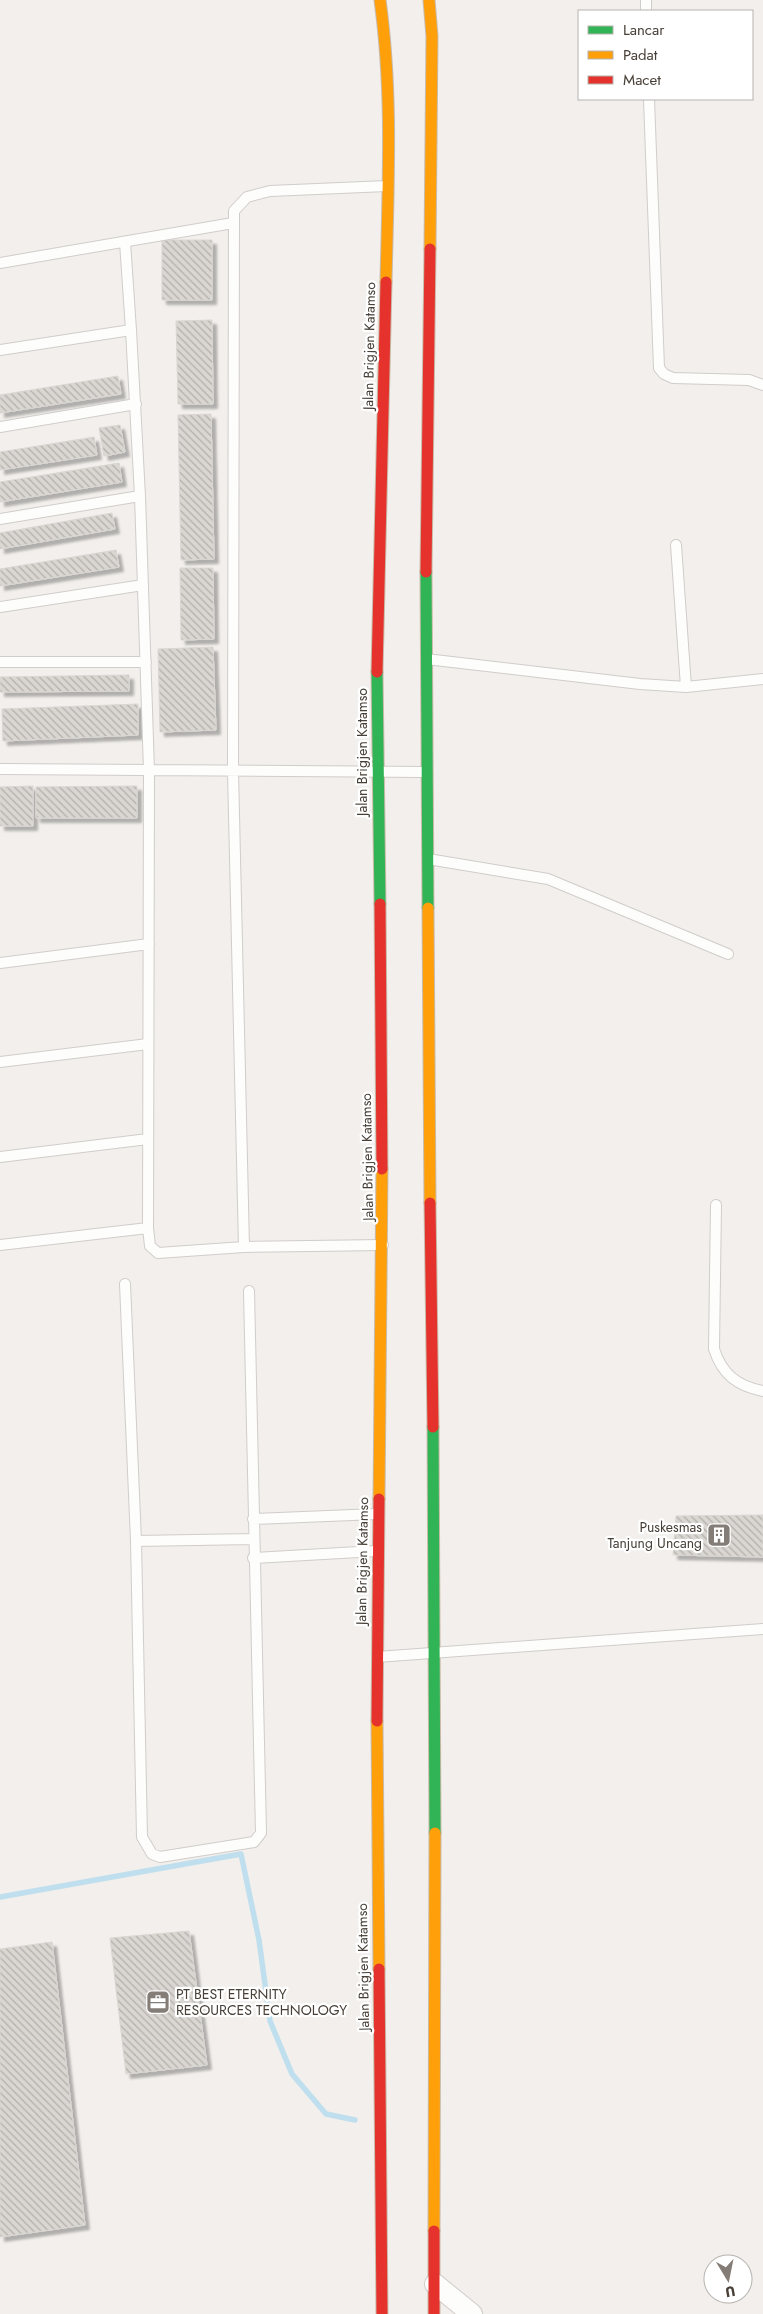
<svg xmlns="http://www.w3.org/2000/svg" width="763" height="2314" font-family="Jost,sans-serif">
<defs>
<pattern id="building-back-hatch" width="6" height="6" patternUnits="userSpaceOnUse" patternTransform="scale(1.25)"><rect width="6" height="6" fill="#dad7d3"/><path d="M-1 5l2 2M0 0l6 6M5-1l2 2" fill="none" stroke="#b3b0ac"/></pattern>
<filter id="shadow"><feDropShadow dx="4.5" dy="4.5" stdDeviation="1" flood-color="#0004"/></filter>
</defs>
<rect width="100%" height="100%" fill="#f2efec"/>
<g fill="none" stroke-linecap="round" stroke-linejoin="round">
<path stroke="#bfdfee" stroke-width="5.5" d="M0 1897 241 1854 259 1940 270 2021 292 2074 326 2114 355 2120"/>
</g>
<path fill="url(#building-back-hatch)" stroke="#dad6d2" filter="url(#shadow)" d="M162 240H212V300H162Z
M212 320 213 404H178L176 321Z
M118 376 121 394 0 413V395Z
M211 414 214 559 181 560 178 415Z
M120 425 125 452 104 456 99 428Z
M94 437 97 455 0 470V452Z
M119 463 122 482 0 502V482Z
M112 513 115 529 0 549V533Z
M116 550 119 567 0 586V569Z
M180 568H213L214 639 181 640Z
M213 647 216 730 160 732 158 649Z
M129 675V691L0 692V677Z
M138 704V735L3 741 2 709Z
M33 786V826H0V787Z
M137 786V818H36V787Z
M763 1515V1557L673 1555 676 1516Z
M189 1931 207 2065 126 2074 110 1938Z
M52 1942 85 2225 0 2237V1949Z"/>
<g fill="none" stroke-linecap="round" stroke-linejoin="round">
<g stroke="#d0cdca" stroke-width="12">
<path id="lane" d="M646 0V11
M649 99 659 368 664 374 673 378 749 380 763 385
M125 242 131 330
M0 263 233 223
M0 350 131 330 140 496 149 771 148 1228 150 1246 158 1253 244 1247 383 1245
M0 427 136 404
M0 519 140 496
M676 545 686 687
M0 607 143 585
M426 659 640 684 686 687 763 679
M0 662H146
M0 769 425 772
M428 859 548 879 728 954
M0 963 149 944
M0 1062 148 1044
M0 1157 148 1139
M716 1205 714 1349C722 1374 737 1386 763 1391
M0 1245 148 1228
M244 1247 233 771 234 211 247 197 270 191 387 186
M125 1284 136 1541 142 1837 152 1854 160 1857 254 1842 261 1833 249 1291
M253 1519 377 1514
M136 1541 253 1539
M253 1558 376 1551
M377 1657 763 1629"/>
</g>
<g stroke="#d0cdca" stroke-width="22">
<path id="street" d="M435 2284 472 2314"/>
</g>
<g stroke="#c9baa8" stroke-width="13">
<path id="fast" d="M426 572 428 908
M377 672 380 904
M433 1427 435 1833"/>
</g>
<g stroke="#c9baa8" stroke-width="13">
<path id="slow" d="M380 0C393 94 388 187 386 282
M429 0 432 36 430 249
M428 908 430 1203
M379 1499 382 1169
M377 1721 379 1969
M434 2231 435 1833"/>
</g>
<g stroke="#c9baa8" stroke-width="13">
<path id="jam" d="M426 572 430 249
M377 672 386 282
M380 904 382 1169
M430 1203 433 1427
M377 1721 379 1499
M379 1969 382 2314
M434 2314V2231"/>
</g>
<use href="#lane" stroke="#fdfdfc" stroke-width="10"/>
<use href="#street" stroke="#fdfdfc" stroke-width="20"/>
<use href="#fast" stroke="#30b455" stroke-width="11"/>
<use href="#slow" stroke="#ff9f0a" stroke-width="11"/>
<use href="#jam" stroke="#e5322d" stroke-width="11"/>
</g>
<defs>
<g id="building-square" transform="scale(1.25)"><rect x="-9" y="-9" width="18" height="18" rx="4" fill="#847d77" stroke="#fff"/><path d="M-4-6H4V6H1V3H-1V6H-4ZM-2.5-4.3h1.7v1.8h-1.7ZM.8-4.3h1.7v1.8H.8ZM-2.5-1h1.7V.8h-1.7ZM.8-1h1.7V.8H.8Z" fill="#fff"/></g>
<g id="office-square" transform="scale(1.25)"><rect x="-9" y="-9" width="18" height="18" rx="4" fill="#847d77" stroke="#fff"/><path d="M-6-3h4V-5.5h4V-3h4V5H-6ZM-1-4.5V-3h2v-1.5ZM-6 0V1H6V0Z" fill="#fff"/></g>
</defs>
<g fill-rule="evenodd">
<use href="#building-square" x="719" y="1535"/>
<use href="#office-square" x="158" y="2002"/>
</g>
<g text-anchor="middle" dominant-baseline="central" stroke-width="4.5" stroke-linejoin="round" paint-order="stroke">
<g font-size="14" fill="#484038" stroke="#fff">
<text transform="translate(369 346) rotate(-89)">Jalan Brigjen Katamso</text>
<text transform="translate(362 752) rotate(-90)">Jalan Brigjen Katamso</text>
<text transform="translate(367 1157) rotate(-91)">Jalan Brigjen Katamso</text>
<text transform="translate(362 1561) rotate(-89)">Jalan Brigjen Katamso</text>
<text transform="translate(363 1967) rotate(-91)">Jalan Brigjen Katamso</text>
</g>
<g font-size="14" fill="#484038" stroke="#fff" text-anchor="end">
<text x="702" y="1527">Puskesmas<tspan x="702" dy="16">Tanjung Uncang</tspan></text>
<text x="176" y="1994" text-anchor="start">PT BEST ETERNITY<tspan x="176" dy="16">RESOURCES TECHNOLOGY</tspan></text>
</g>
</g>
<rect x="578" y="10" width="175" height="90" fill="#ffffff" stroke="#b6b3af"/>
<rect x="588" y="26" width="25" height="8" fill="#30b455" stroke="#b6b3af"/>
<text x="623" y="35" font-size="15" fill="#484038">Lancar</text>
<rect x="588" y="51" width="25" height="8" fill="#ff9f0a" stroke="#b6b3af"/>
<text x="623" y="60" font-size="15" fill="#484038">Padat</text>
<rect x="588" y="76" width="25" height="8" fill="#e5322d" stroke="#b6b3af"/>
<text x="623" y="85" font-size="15" fill="#484038">Macet</text>
<g transform="translate(728 2279) rotate(170)"><circle r="24" fill="#ffffff" stroke="#b6b3af"/>
<path d="M0-4L9 19L0 12L-9 19Z" fill="#847d77"/>
<text y="-8" font-size="14" font-weight="bold" text-anchor="middle" fill="#484038">U</text>
</g>
</svg>
